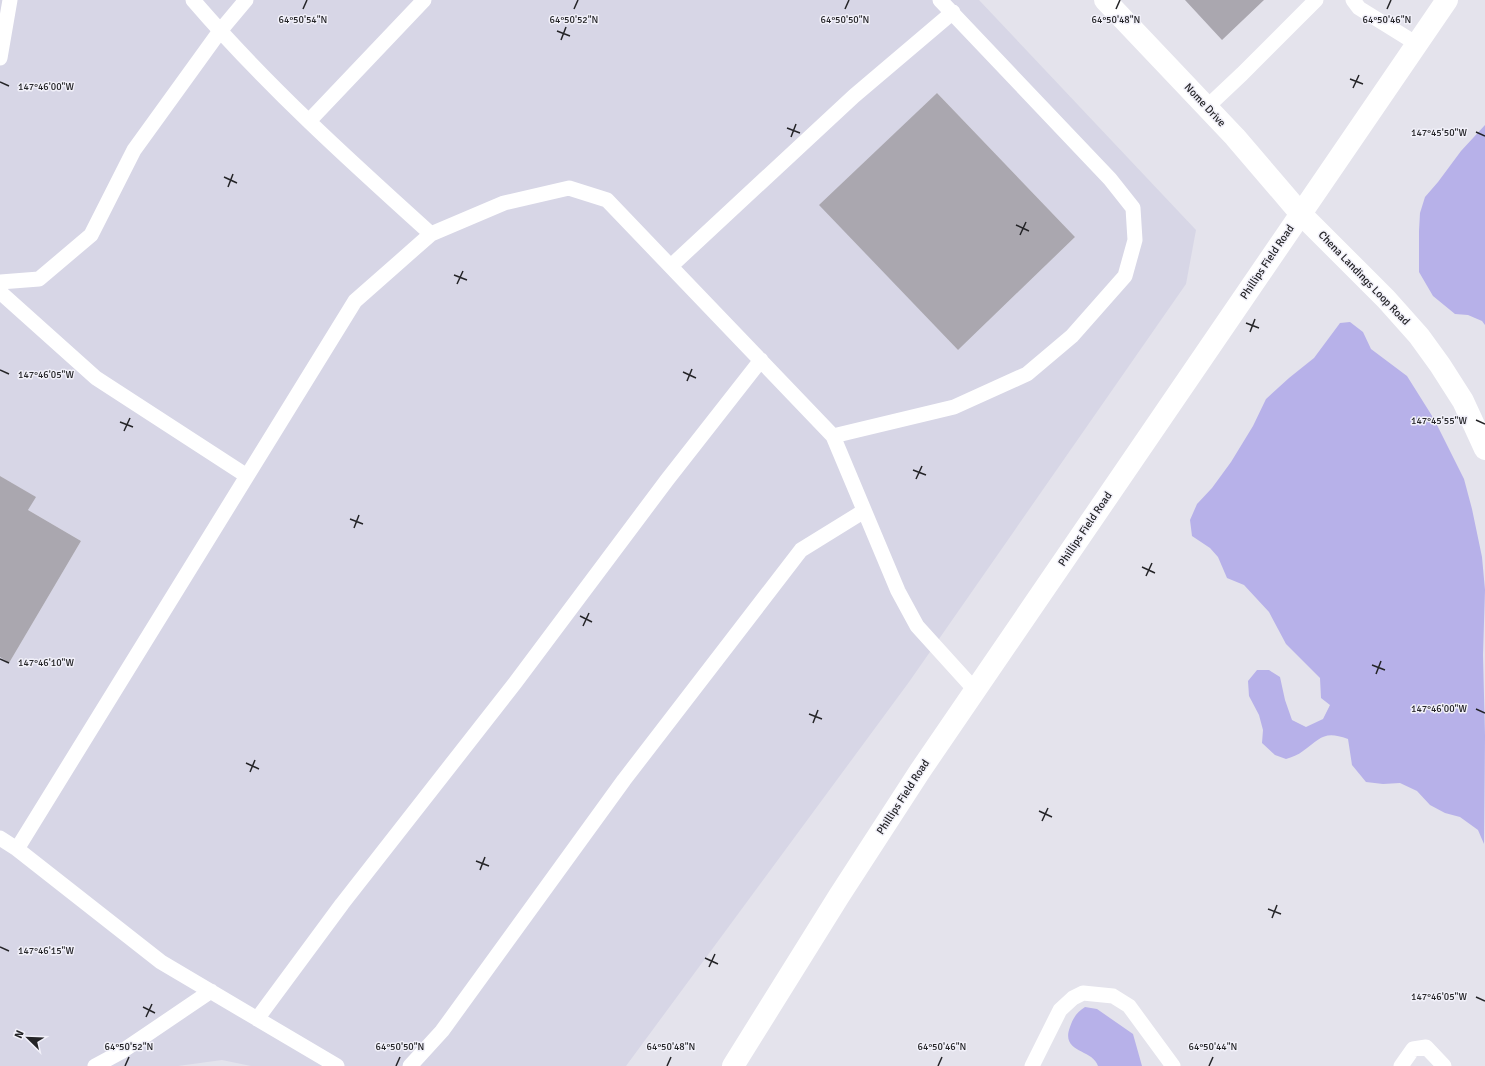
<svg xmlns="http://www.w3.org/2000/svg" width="1485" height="1066" font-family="Signika,sans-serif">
<rect width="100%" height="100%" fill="#e4e3ec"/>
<path fill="#d7d6e6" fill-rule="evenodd" d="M0 0H979L1196 230 1186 284 909 682 626 1066H251L222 1060 178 1066H0V657L9 663 81 541 28 510 35 497 0 476ZM937 93 1075 237 958 350 820 205Z"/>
<path fill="#b7b1e9" d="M1485 125V325L1482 321 1468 315 1455 314 1433 296 1419 272V231L1420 213 1425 197 1438 182 1461 151Z
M1350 322 1363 332 1371 349 1407 376 1434 419 1464 479 1472 509 1482 557 1485 590 1483 655 1485 736 1484 844 1478 830 1460 817 1445 813 1430 805 1417 791 1400 783 1383 784 1366 782 1352 765 1348 739C1324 730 1321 738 1303 751 1298 755 1292 757 1286 759L1275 755 1262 743 1263 730 1259 715 1249 696 1248 681 1257 670H1269L1280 677 1285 700 1292 720 1306 727 1323 719 1330 705 1321 698 1320 678 1286 644 1269 612 1244 585 1227 578 1218 557 1210 548 1192 536 1190 520 1197 504 1212 488 1231 462 1253 426 1266 399 1289 378 1314 358 1340 323Z
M1085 1007 1097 1009 1133 1034 1142 1066H1098C1093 1049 1060 1053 1070 1027 1073 1018 1077 1012 1085 1007Z"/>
<path fill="#aaa7af" d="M1185 0H1264L1222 40Z
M937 93 1075 237 958 350 819 205Z
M0 476 36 497 28 510 81 541 9 663 0 657Z"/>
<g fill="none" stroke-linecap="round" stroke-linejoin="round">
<path stroke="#fff" stroke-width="15" d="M193 0C266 85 349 160 431 234
M1353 0 1359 8 1417 44
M0 58 10 0
M1207 107 1242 74 1316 0
M309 121 424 0
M671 266 854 96 953 12
M0 282 39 279 91 235 134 150 220 31 246 0
M0 292 96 378 247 476
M833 436 954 407 1027 374 1072 336 1125 276 1135 240 1133 208 1110 179 940 0
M0 838 17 849
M257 1019 342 904 515 683 667 480 761 360
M95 1066 121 1052 211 991
M337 1066 161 962 17 849 355 301 431 234 504 203 569 188 607 200 833 436 898 591 917 626 975 690
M410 1066 442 1031 624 780 801 550 864 511
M1032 1066 1060 1010 1073 998 1083 993 1113 996 1129 1006 1173 1066
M1401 1066 1413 1049 1426 1047 1444 1066"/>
<path stroke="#fff" stroke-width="22" d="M1105 0 1235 137 1300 213 1386 299 1419 336 1440 365 1463 401 1485 449"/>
<path stroke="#fff" stroke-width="22" d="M733 1066 839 896 920 771 1447 0"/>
</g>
<path fill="none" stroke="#242427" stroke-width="1.5" d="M303 9 307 0M574 9 578 0M845 9 849 0M1116 9 1120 0M1387 9 1391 0M557 31 570 36M561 40 566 27M1350 79 1363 84M0 82 9 86M1353 88 1359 75M787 128 800 133M1476 132 1485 136M791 137 796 124M224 177 237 183M228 187 233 174M1016 225 1029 231M1020 235 1026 222M454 275 467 280M457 284 463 271M1246 323 1259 328M1250 332 1255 319M0 370 9 374M683 372 696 378M687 381 692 369M1476 420 1485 424M120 422 133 427M124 431 130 418M913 470 926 475M916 479 922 466M350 519 363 524M354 528 359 515M1142 567 1155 573M1146 576 1152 563M580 616 592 622M583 626 589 613M0 659 9 663M1372 665 1385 670M1376 674 1381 661M1476 709 1485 713M809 714 822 719M813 723 818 710M246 763 259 769M250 772 255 760M1039 811 1052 817M1042 821 1048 808M476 861 489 866M480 870 485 857M1268 909 1281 914M1272 918 1277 905M0 947 9 951M705 958 718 964M709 967 715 954M1476 997 1485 1001M143 1007 155 1013M146 1017 152 1004M125 1066 129 1057M396 1066 400 1057M667 1066 671 1057M938 1066 942 1057M1209 1066 1213 1057"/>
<g text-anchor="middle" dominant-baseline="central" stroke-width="3" stroke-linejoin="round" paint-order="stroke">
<g font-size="11" fill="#242427" stroke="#f1f0f9">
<text transform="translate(1205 105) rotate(47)">Nome Drive</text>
<text transform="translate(1267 262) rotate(-56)">Phillips Field Road</text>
<text transform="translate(1364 278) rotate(46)">Chena Landings Loop Road</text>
<text transform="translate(1085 529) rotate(-56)">Phillips Field Road</text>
<text transform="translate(903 797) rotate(-57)">Phillips Field Road</text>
</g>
</g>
<g font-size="10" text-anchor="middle" fill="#242427" stroke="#f1f0f9" stroke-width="3" stroke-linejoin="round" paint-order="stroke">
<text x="303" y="23">64°50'54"N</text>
<text x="574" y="23">64°50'52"N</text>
<text x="845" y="23">64°50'50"N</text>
<text x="1116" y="23">64°50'48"N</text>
<text x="1387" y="23">64°50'46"N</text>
<text x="46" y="90">147°46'00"W</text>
<text x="1439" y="136">147°45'50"W</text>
<text x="46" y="378">147°46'05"W</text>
<text x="1439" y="424">147°45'55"W</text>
<text x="46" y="666">147°46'10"W</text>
<text x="1439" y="712">147°46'00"W</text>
<text x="46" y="954">147°46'15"W</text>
<text x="1439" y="1000">147°46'05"W</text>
<text x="129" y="1050">64°50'52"N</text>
<text x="400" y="1050">64°50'50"N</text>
<text x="671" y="1050">64°50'48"N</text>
<text x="942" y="1050">64°50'46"N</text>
<text x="1213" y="1050">64°50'44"N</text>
</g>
<g transform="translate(28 1038) rotate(293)" stroke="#f1f0f9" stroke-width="3" paint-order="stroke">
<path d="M0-3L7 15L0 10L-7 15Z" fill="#242427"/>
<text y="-6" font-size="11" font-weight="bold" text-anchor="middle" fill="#242427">N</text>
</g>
</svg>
